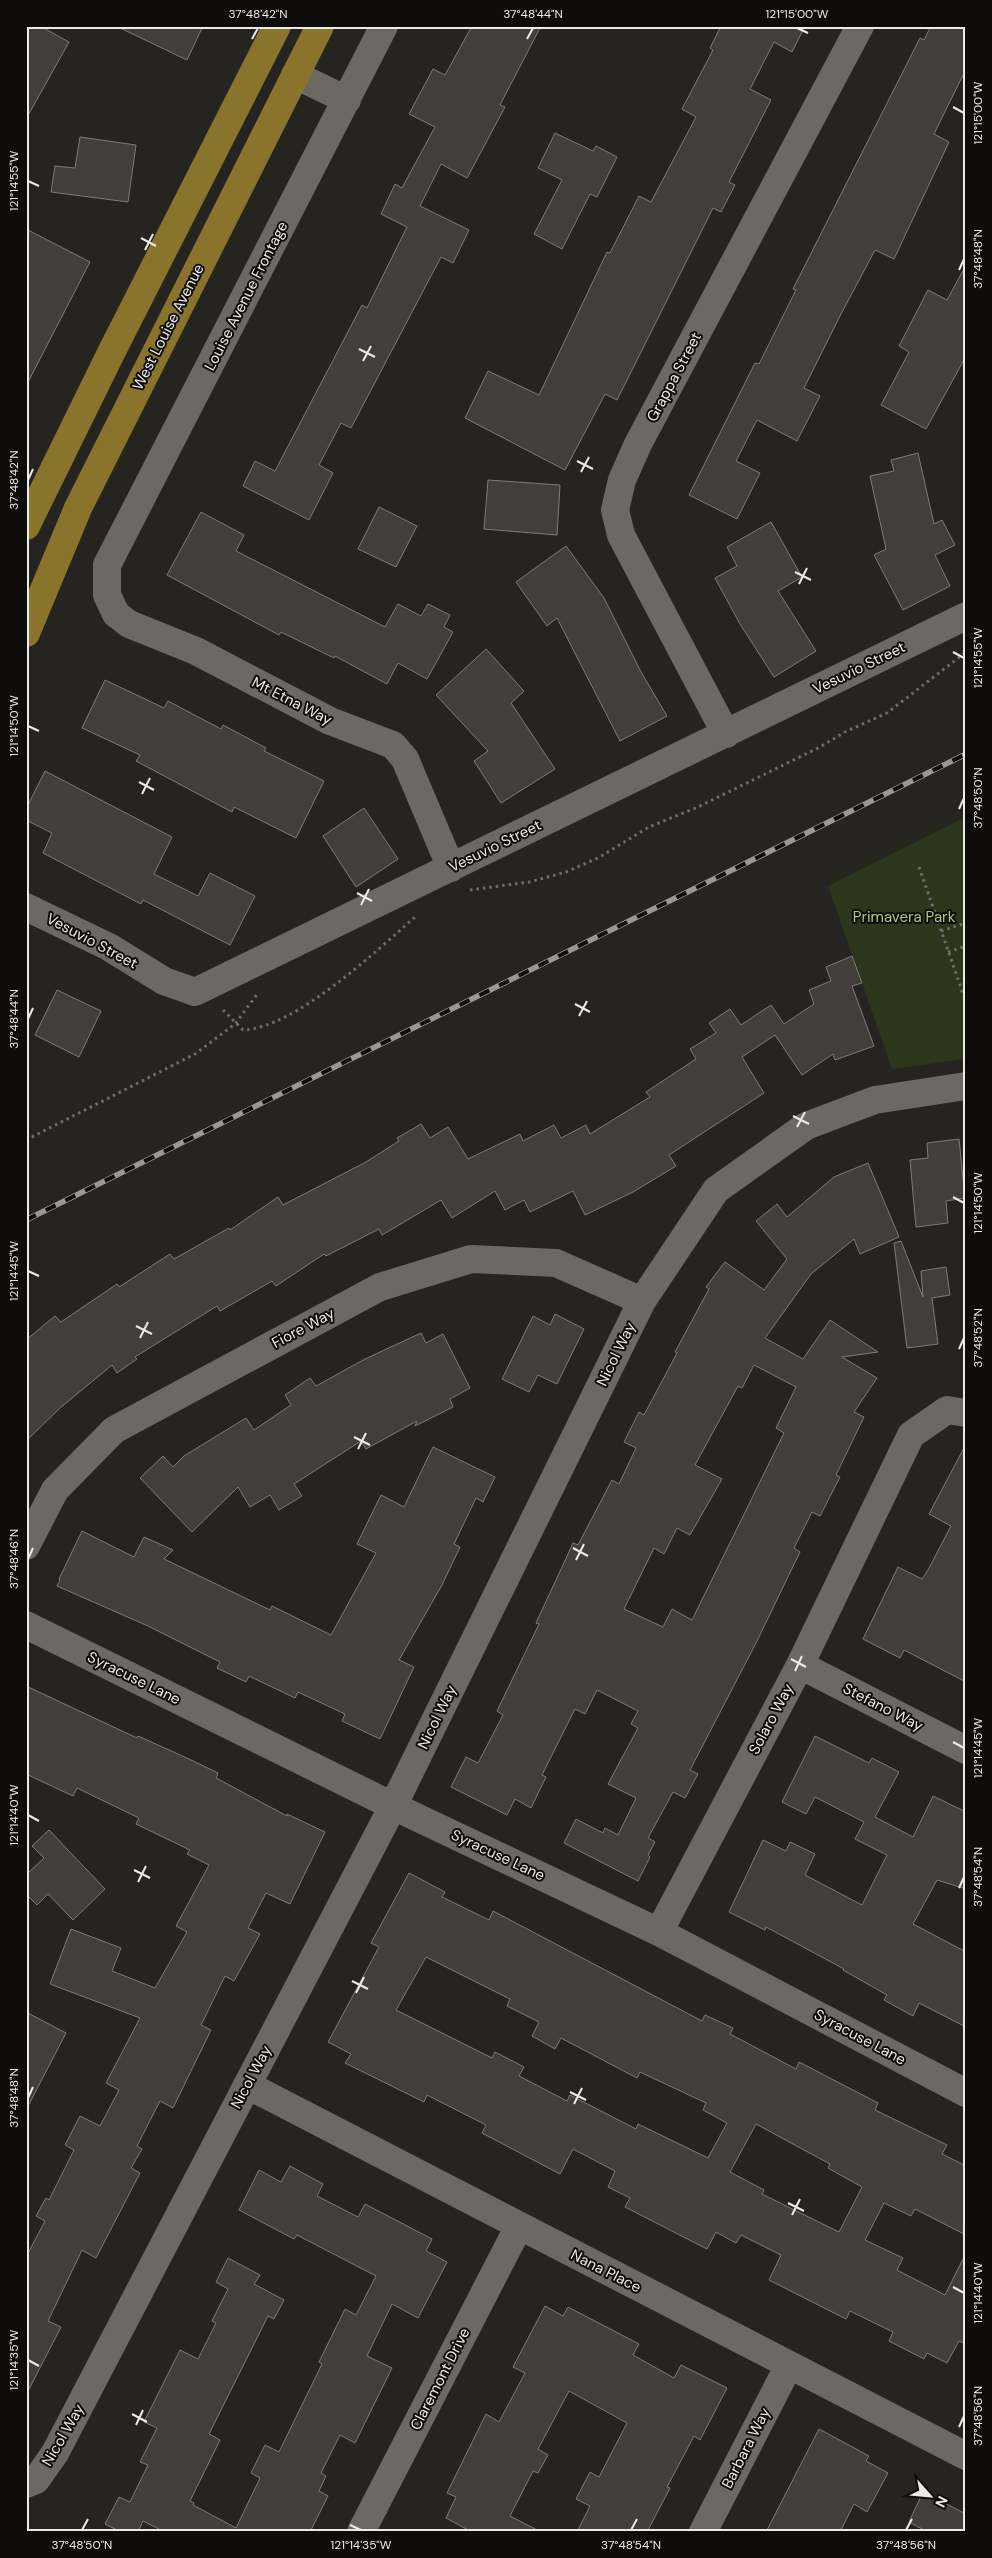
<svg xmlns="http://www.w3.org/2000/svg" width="992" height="2558" font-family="'DM Sans',sans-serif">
<rect width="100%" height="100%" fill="#262420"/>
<path fill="#2b361a" d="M966 817V1059L892 1069 828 886Z"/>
<path fill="#423f3b" stroke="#7f7c78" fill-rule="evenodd" d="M26 26H40L69 42 26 119Z
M116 26H203L187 60Z
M472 26H541L500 105 505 107 467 178 441 164 420 206 469 230 453 263 441 257 351 428 341 423 319 465 333 473 309 520 243 486 255 461 275 471 362 305 367 308 407 227 381 214 395 184 402 188 435 127 409 114 433 69 445 75Z
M721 26H805L792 52 774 42 750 89 771 100 729 182 735 185 721 212 713 208 617 400 605 394 565 470 465 418 488 371 539 395 607 252 610 253 639 196 651 202 696 117 682 109 713 50 710 48Z
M931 26H966V69L934 134 949 142 894 259 875 250 841 314 804 388 820 396 797 441 757 420 736 461 760 473 737 519 689 495 755 363 759 364 796 290 793 289 920 38 924 40Z
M555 133 593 151 596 146 617 157 597 197 590 194 562 249 534 234 562 180 538 168Z
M80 137 136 145 128 202 51 192 55 166 75 168Z
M26 229 90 262 26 386Z
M966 265V356L926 429 881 405 909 352 899 346 928 290 947 300Z
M918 453 934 524 942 520 955 545 935 555 950 586 903 610 874 555 886 549 870 476 894 471 891 460Z
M488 480 560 485 557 535 484 529Z
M379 507 417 526 396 567 358 549Z
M201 512 244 535 236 551 385 627 398 604 421 616 428 604 450 615 444 627 453 632 427 679 398 663 387 684 335 656 334 658 281 632 279 635 167 575Z
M771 522 802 577 778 591 816 651 774 677 740 624 715 578 737 566 727 547Z
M566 546 604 598 641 672 667 716 620 741 557 618 547 626 516 582Z
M486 649 524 691 511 703 555 769 501 803 474 761 488 751 436 695Z
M105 680 164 708 168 701 221 729 223 725 266 748 264 751 324 781 296 838 234 807 232 812 136 761 140 755 82 728Z
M45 771 172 837 154 874 198 896 210 873 255 896 230 945 143 900 141 904 43 853 52 833 26 820V809Z
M364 808 398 859 356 887 323 836Z
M852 956 862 983 852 986 874 1046 835 1060 833 1054 802 1075 775 1035 742 1057 764 1093 669 1155 676 1166 633 1192 585 1215 573 1191 530 1212 524 1200 505 1210 495 1191 452 1218 441 1200 382 1235 379 1229 326 1256 324 1254 276 1286 272 1281 220 1311 217 1306 135 1357 137 1359 117 1373 112 1365 60 1408 26 1441V1340L55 1316 61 1322 117 1284 119 1287 170 1254 174 1259 229 1228 230 1230 278 1197 283 1205 366 1162 399 1141 397 1138 421 1124 430 1138 448 1127 468 1159 520 1134 523 1141 554 1125 561 1138 586 1125 590 1134 650 1097 646 1092 696 1059 690 1049 716 1033 709 1023 730 1009 741 1025 771 1005 784 1024 814 1004 809 990 831 981 826 967Z
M57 990 101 1011 79 1057 35 1035Z
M959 1139 965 1198 946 1201 948 1223 916 1227 910 1160 928 1158 927 1143Z
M868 1163 899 1237 860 1254 854 1239 811 1274 765 1338 803 1359 830 1320 878 1352 842 1357 877 1378 854 1412 864 1417 836 1475 840 1477 820 1516 812 1512 794 1548 800 1552 756 1643 690 1770 698 1774 685 1798 673 1792 648 1838 655 1842 648 1855 650 1857 638 1881 564 1843 576 1819 603 1833 605 1828 618 1835 636 1798 608 1784 638 1728 631 1724 638 1711 597 1690 585 1714 575 1709 542 1775 546 1777 531 1808 515 1799 507 1815 451 1787 466 1757 478 1763 503 1715 497 1711 539 1624 536 1623 562 1567 573 1543 578 1545 612 1480 619 1484 636 1448 624 1442 639 1412 644 1415 677 1353 675 1352 709 1289 706 1287 725 1262 764 1290 787 1259 756 1221 777 1204 787 1217 834 1177ZM754 1365 796 1387 776 1428 784 1433 692 1620 672 1609 663 1627 624 1609 654 1548 664 1554 677 1528 690 1535 722 1479 695 1465 738 1386 742 1388Z
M901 1241 923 1297 921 1271 946 1267 950 1295 932 1298 938 1344 907 1348 894 1243Z
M555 1314 584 1329 557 1384 538 1375 529 1392 502 1379 533 1316 550 1325Z
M421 1333 426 1343 443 1334 470 1388 450 1399 453 1407 415 1426 417 1421 366 1449 361 1441 294 1484 302 1496 279 1510 270 1495 250 1507 238 1487 192 1532 140 1478 163 1456 173 1467 184 1456 246 1418 254 1430 291 1405 285 1395 310 1378 316 1386 365 1359Z
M966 1444V1682L904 1650 900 1658 863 1639 898 1567 922 1579 928 1570 951 1526 929 1514Z
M433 1447 495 1477 483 1502 476 1498 454 1544 460 1547 442 1585 399 1660 414 1667 380 1739 342 1721 345 1714 298 1692 295 1698 249 1676 246 1682 217 1668 220 1662 148 1626 57 1586 60 1580 59 1579 82 1531 134 1557 144 1537 173 1550 164 1559 270 1610 272 1606 331 1635 376 1553 357 1544 381 1495 404 1507Z
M26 1686 137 1738 138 1736 189 1759 218 1773 216 1778 287 1816V1814L325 1832 290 1904 266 1893 248 1928 260 1934 234 1981 225 1976 201 2025 211 2030 173 2108 160 2101 137 2146 142 2149 131 2168 140 2173 96 2258 82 2250 48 2321 61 2327 26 2395V2257L45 2221 36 2216 46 2198 49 2200 74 2150 65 2145 80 2116 100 2126 119 2090 106 2083 140 2018 50 1984 71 1929 121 1948 112 1971 155 1988 187 1932 176 1926 209 1865 187 1854 190 1850 136 1824 139 1818 77 1788 73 1796 26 1774Z
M815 1736 869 1763 872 1758 899 1772 875 1817 913 1837 933 1796 966 1812V1889L937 1880 913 1924 966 1952V2027L919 2003 913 2016 884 2000 887 1995 843 1970 844 1969 766 1927 765 1930 729 1912 763 1840 786 1851 790 1842 815 1854 805 1875 862 1905 887 1855 855 1839 864 1822 815 1797 806 1814 782 1802Z
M49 1830 105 1889 73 1920 48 1894 37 1905 26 1894V1875L44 1858 32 1846Z
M409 1873 445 1892 442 1897 489 1920 493 1911 702 2021 705 2015 733 2028 730 2034 796 2069 799 2062 878 2103 875 2110 947 2145 942 2154 966 2166V2235L915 2209 911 2216 884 2203 865 2240 903 2258 897 2270 945 2295 966 2253V2344L959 2341 947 2363 927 2353 924 2359 889 2341 893 2332 850 2311 846 2319 769 2280 781 2255 741 2235 736 2243 716 2232 707 2249 625 2207 630 2198 608 2187 615 2171 573 2149 560 2174 482 2133 486 2125 427 2095 424 2102 345 2063 351 2054 328 2042 379 1947 371 1943ZM426 1957 510 1999 507 2006 539 2022 532 2036 555 2049 561 2038 637 2078 640 2072 706 2103 703 2110 727 2123 708 2158 638 2124 636 2129 570 2095 567 2101 519 2076 524 2067 495 2052 492 2058 396 2010ZM756 2124 830 2164 828 2168 862 2187 839 2232 762 2194 764 2190 730 2172Z
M26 2012 66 2033 26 2110Z
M290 2166 323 2184 317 2196 358 2217 365 2204 432 2239 426 2251 447 2262 418 2318 392 2304 367 2356 392 2368 355 2443 340 2435 321 2473 326 2476 319 2491 328 2496 310 2532H165L143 2521 138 2532H121L105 2524 119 2497 130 2502 148 2465 140 2462 157 2428 144 2422 180 2350 198 2359 216 2323 212 2321 228 2289 216 2282 228 2258 260 2275 254 2284 284 2300 274 2319 268 2316 209 2434 220 2440 190 2501 194 2503 193 2505 236 2528 260 2478 251 2473 265 2445 279 2452 322 2364 319 2362 345 2309 356 2315 376 2276 297 2235 294 2239 239 2210 259 2170 281 2182Z
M545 2306 563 2316 568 2307 639 2344 633 2355 674 2378 681 2365 727 2388 700 2440 694 2436 667 2487 670 2488 647 2532H577L590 2506 576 2499 590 2472 599 2477 627 2423 569 2391 538 2449 548 2455 538 2473 533 2471 510 2516 541 2532H472L446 2518 456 2497 447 2493 486 2414 499 2422 525 2373 513 2367Z
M819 2429 869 2456 866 2461 888 2473 867 2512 854 2504 840 2532H766Z
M923 2492 966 2514V2532H928L909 2522Z"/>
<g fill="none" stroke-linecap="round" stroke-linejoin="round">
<path stroke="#6f6d6a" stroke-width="3" stroke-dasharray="2.5 4" stroke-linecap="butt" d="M919 867 966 1002
M470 890 529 882 566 872 598 858 649 827 698 807 820 747 845 732 887 713 966 652
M941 931 966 923
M948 952 966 946
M223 1010 243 1030C295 1028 375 952 415 917
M26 1140 195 1054 235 1024 258 993"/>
<path stroke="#6c6965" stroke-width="28" d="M384 26 107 565V595L116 614 129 624 196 651 330 721 393 745 405 759 451 868
M295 75 347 100
M726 734 621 535 615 510 622 480 638 444 860 26
M26 907 109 947 164 981 195 992 966 616
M26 1546 55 1490 114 1430 380 1287 471 1259 556 1263 642 1301
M26 1625 393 1806 659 1932 966 2093
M800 1665 966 1750
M659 1932 800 1665 911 1435 947 1410 966 1413
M247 2085 966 2456
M26 2484 36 2480 55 2453 393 1806 642 1301 716 1190 806 1126 875 1100 966 1086
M361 2532 519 2226
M703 2532 789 2365"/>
<path stroke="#8a742c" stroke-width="28" d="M26 526 112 351 277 26
M26 633 78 508 320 26"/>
<g stroke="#999895" stroke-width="5.5">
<path id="rail" d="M26 1220 966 754"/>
</g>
<use href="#rail" stroke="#0e0d0b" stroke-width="4" stroke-dasharray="11" stroke-linecap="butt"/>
</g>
<path fill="none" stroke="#ecebe8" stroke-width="2" d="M797 28 808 33M252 39 258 28M527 39 533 28M953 107 964 113M28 181 39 186M141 238 156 246M145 250 153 234M959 270 964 259M359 349 375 357M363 361 371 346M577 461 593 469M581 472 589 457M28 480 33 469M795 572 811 580M799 584 807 568M953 652 964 658M28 726 39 731M139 782 154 790M142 794 150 778M959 809 964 798M357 893 372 901M361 905 369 889M575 1004 590 1012M579 1016 587 1001M28 1019 33 1008M793 1116 809 1124M797 1127 805 1112M953 1197 964 1203M28 1271 39 1276M136 1326 152 1334M140 1338 148 1322M959 1349 964 1338M354 1437 370 1445M358 1449 366 1433M573 1548 588 1556M28 1559 33 1548M576 1560 584 1544M791 1659 806 1667M795 1671 802 1656M953 1742 964 1748M28 1815 39 1821M134 1870 150 1878M138 1882 146 1866M959 1888 964 1877M352 1981 368 1989M356 1993 364 1977M570 2092 586 2100M28 2098 33 2087M574 2104 582 2088M788 2203 804 2211M792 2215 800 2199M953 2287 964 2293M28 2360 39 2366M132 2414 147 2422M136 2425 143 2410M959 2427 964 2416M350 2525 361 2530M82 2530 88 2519M631 2530 637 2519M906 2530 912 2519"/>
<g text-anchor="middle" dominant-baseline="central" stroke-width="4" stroke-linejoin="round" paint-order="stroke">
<g font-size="15" fill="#ecebe8" stroke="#0e0d0b">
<text transform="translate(246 296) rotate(-63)">Louise Avenue Frontage</text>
<text transform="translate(168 327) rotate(-63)">West Louise Avenue</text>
<text transform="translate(674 377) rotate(-62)">Grappa Street</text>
<text transform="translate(859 668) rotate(-26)">Vesuvio Street</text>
<text transform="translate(292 701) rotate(27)">Mt Etna Way</text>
<text transform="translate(495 846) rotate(-26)">Vesuvio Street</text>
<text transform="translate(92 941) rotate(28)">Vesuvio Street</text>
<text transform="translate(303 1328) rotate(-28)">Fiore Way</text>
<text transform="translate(616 1354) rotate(-64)">Nicol Way</text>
<text transform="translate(134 1678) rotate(26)">Syracuse Lane</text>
<text transform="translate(883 1707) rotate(27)">Stefano Way</text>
<text transform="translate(437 1717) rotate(-64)">Nicol Way</text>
<text transform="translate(771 1719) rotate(-62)">Solaro Way</text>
<text transform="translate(498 1855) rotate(25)">Syracuse Lane</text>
<text transform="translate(860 2037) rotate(28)">Syracuse Lane</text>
<text transform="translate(251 2077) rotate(-62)">Nicol Way</text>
<text transform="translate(606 2271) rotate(27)">Nana Place</text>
<text transform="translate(440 2379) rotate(-63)">Claremont Drive</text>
<text transform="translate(63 2435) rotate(-60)">Nicol Way</text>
<text transform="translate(746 2448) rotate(-63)">Barbara Way</text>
</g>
<g font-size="15" fill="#adca86" stroke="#0e0d0b">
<text x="904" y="917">Primavera Park</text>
</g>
</g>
<rect width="992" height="2558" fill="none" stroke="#0e0d0b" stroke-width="55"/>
<g transform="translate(930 2496) rotate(117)" stroke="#0e0d0b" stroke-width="4" paint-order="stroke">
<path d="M0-4L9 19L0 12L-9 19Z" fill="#ecebe8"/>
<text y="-8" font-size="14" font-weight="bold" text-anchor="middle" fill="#ecebe8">N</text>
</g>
<rect x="28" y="28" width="936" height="2502" fill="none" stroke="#ecebe8" stroke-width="2"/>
<g font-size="12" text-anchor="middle" fill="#ecebe8">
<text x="258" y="18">37°48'42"N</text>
<text x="533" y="18">37°48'44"N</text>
<text x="797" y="18">121°15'00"W</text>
<text transform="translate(978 113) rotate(-90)" y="4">121°15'00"W</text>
<text transform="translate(14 181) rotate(-90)" y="4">121°14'55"W</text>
<text transform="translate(978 259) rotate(-90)" y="4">37°48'48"N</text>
<text transform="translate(14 480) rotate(-90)" y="4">37°48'42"N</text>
<text transform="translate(978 658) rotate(-90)" y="4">121°14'55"W</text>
<text transform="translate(14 726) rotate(-90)" y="4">121°14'50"W</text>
<text transform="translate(978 798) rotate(-90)" y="4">37°48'50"N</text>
<text transform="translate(14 1019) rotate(-90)" y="4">37°48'44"N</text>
<text transform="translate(978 1203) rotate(-90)" y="4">121°14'50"W</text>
<text transform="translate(14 1271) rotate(-90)" y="4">121°14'45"W</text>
<text transform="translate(978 1338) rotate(-90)" y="4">37°48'52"N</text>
<text transform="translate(14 1559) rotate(-90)" y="4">37°48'46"N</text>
<text transform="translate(978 1748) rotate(-90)" y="4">121°14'45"W</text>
<text transform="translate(14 1815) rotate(-90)" y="4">121°14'40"W</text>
<text transform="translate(978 1877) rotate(-90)" y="4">37°48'54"N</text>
<text transform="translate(14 2098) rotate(-90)" y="4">37°48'48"N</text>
<text transform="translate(978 2293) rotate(-90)" y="4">121°14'40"W</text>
<text transform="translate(14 2360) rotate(-90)" y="4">121°14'35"W</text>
<text transform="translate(978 2416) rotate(-90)" y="4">37°48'56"N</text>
<text x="82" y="2549">37°48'50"N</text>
<text x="361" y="2549">121°14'35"W</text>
<text x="631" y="2549">37°48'54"N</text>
<text x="906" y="2549">37°48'56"N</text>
</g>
</svg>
